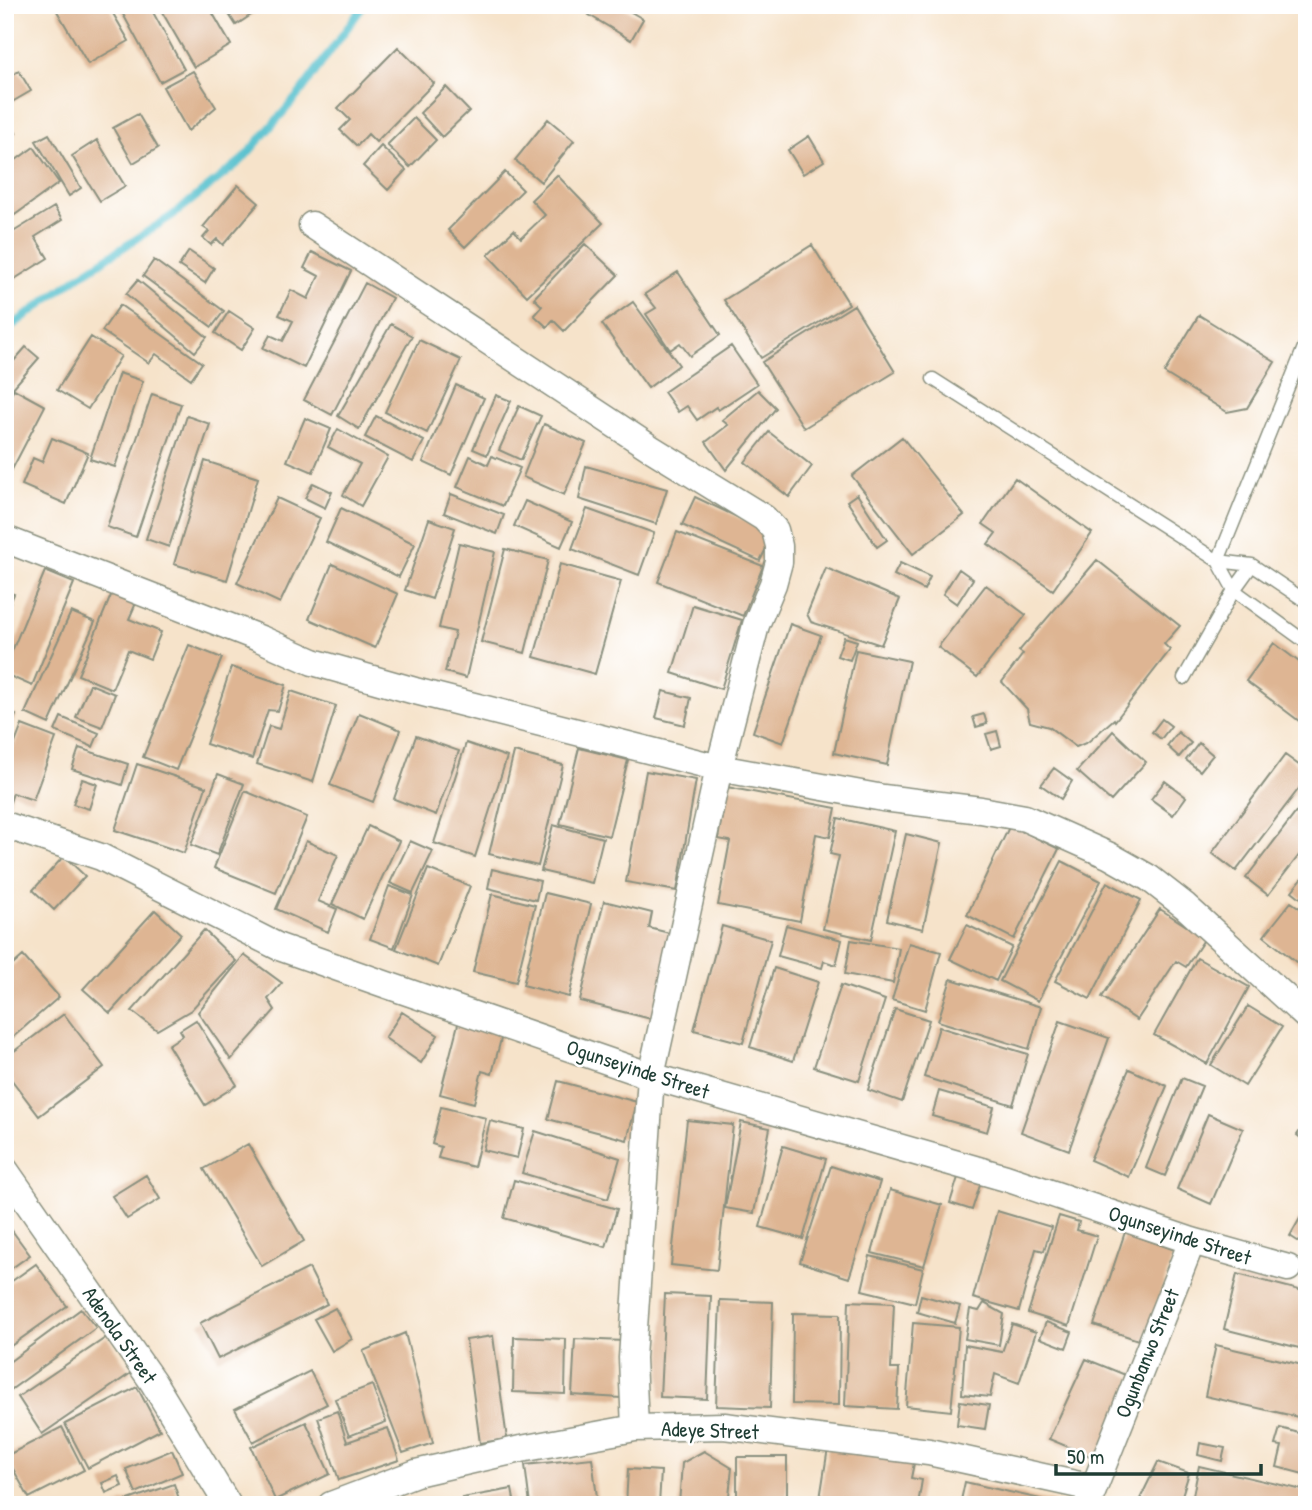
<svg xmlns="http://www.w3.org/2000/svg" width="1312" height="1510" font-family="'Patrick Hand',sans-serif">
<rect width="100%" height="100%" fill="#fff"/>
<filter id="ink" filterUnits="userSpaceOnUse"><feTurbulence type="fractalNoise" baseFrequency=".0143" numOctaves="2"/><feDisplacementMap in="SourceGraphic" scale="14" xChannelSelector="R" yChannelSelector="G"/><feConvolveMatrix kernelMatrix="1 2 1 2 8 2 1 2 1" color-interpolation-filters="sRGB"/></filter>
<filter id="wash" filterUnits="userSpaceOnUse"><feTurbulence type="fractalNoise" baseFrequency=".00686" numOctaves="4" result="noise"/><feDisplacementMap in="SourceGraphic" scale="28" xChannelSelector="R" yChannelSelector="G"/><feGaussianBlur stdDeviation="1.57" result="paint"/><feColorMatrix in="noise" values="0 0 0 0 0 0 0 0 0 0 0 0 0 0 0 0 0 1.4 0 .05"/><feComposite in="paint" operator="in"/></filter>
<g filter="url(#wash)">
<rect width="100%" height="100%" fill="#f6e3ca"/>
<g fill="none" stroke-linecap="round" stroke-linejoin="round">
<path stroke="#54c0cd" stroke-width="8" d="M5 331 81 275 173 215 242 160 300 93 364 5"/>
</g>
<g id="blocks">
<path fill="#deb593" d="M67 5H108L129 41 88 64 57 11Z
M118 5H149L184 69 160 82Z
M158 5H208L231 45 194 67Z
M223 5H266L236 25Z
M595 5H619L643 19 631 40 589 15Z
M398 47 434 83 376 142 368 134 357 146 340 130 350 120 338 108Z
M19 71 31 91 5 106V79Z
M193 71 216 107 188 131 163 87Z
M446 87 469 111 442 137 420 113Z
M5 114 16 133 5 139Z
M138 114 158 148 133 163 113 128Z
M414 118 436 140 410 167 387 145Z
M548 119 574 141 541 182 515 160Z
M49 134 81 188 69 196 36 141Z
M809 136 824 161 803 174 788 150Z
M97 140 125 186 100 201 72 156Z
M381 146 406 170 388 190 363 166Z
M34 147 59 183 5 222V168Z
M505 172 523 190 465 247 448 230Z
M557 175 603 223 527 296 488 255 514 230 521 238 545 215 531 200Z
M238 185 259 203 223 245 217 239 211 245 203 238 209 231 203 227Z
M54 207 62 220 35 237 48 258 5 285V237Z
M585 244 618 275 564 331 553 320 547 327 534 315 542 306 534 298Z
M812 245 849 304 761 358 724 300Z
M189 251 214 268 205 283 179 266Z
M312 252 351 271 304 368 263 348 270 335 283 341 293 321 279 315 291 290 308 299 319 276 304 268Z
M154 260 224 311 212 327 143 276Z
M678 272 720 335 690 356 680 343 670 350 646 314 656 308 645 294Z
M138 280 207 337 195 352 126 294Z
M365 283 392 298 332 415 304 400Z
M633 302 679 365 648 388 602 324Z
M120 305 202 363 191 379 156 354 149 363 102 331Z
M854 305 895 372 804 428 762 362Z
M229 311 255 328 241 350 215 333Z
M1199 315 1275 362 1247 408 1227 412 1164 373Z
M391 324 412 336 359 429 338 416Z
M91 337 121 356 88 409 57 390Z
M419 340 461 360 427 433 385 412Z
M731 346 757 384 718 410 716 407 697 420 687 406 678 412 664 392Z
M26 347 39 358 5 397V371Z
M119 373 143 381 115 467 90 459Z
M456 385 484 398 451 475 423 462Z
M14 389 45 406 5 483V406Z
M758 390 776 408 726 470 706 442 728 425 722 420Z
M152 394 181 404 136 537 107 527Z
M496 395 511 401 487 455 473 449Z
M519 406 541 416 521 460 499 450Z
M187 416 210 424 169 547 146 539Z
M376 416 424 441 413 462 365 437Z
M305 418 331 429 313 472 287 461Z
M544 424 586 443 564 495 523 477Z
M338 429 388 457 361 506 343 495 360 464 328 447Z
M769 432 812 466 789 497 745 462Z
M902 437 964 515 913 554 852 476Z
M52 438 88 453 66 504 22 485 33 458 42 462Z
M470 456 488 465 492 456 520 468 503 506 457 487Z
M205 461 258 478 227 580 174 564Z
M586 466 667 489 656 524 579 499Z
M1015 478 1092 533 1053 590 988 544 996 533 983 524Z
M313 483 332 492 325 508 305 498Z
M451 494 504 515 497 534 444 513Z
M857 494 887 540 877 547 847 501Z
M695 497 773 534 760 561 682 525Z
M277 498 320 518 280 603 237 583Z
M525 501 572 522 561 547 514 526Z
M341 508 415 544 399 577 326 542Z
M587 509 654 533 639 575 572 549Z
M429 519 455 528 432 599 405 590Z
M677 532 763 566 743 616 658 582Z
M459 543 495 552 466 678 445 672 455 632 439 628Z
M505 549 548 560 525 653 481 642Z
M1097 560 1180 626 1164 644 1170 650 1115 721 1114 719 1088 742 1076 747 1049 727 1030 722 1027 709 1002 682 1023 654 1019 651Z
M900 563 930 577 924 590 894 575Z
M332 564 398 594 375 648 309 619Z
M560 564 621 581 595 674 534 657Z
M826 568 900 599 881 645 811 622 807 614Z
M959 569 973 579 957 604 943 594Z
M45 571 74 583 32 686 5 674V668Z
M986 585 1026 615 977 677 938 647Z
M5 591 14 594 5 614Z
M112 593 136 603 129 619 161 632 150 659 128 650 112 689 78 675Z
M693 605 742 620 721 689 672 673Z
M71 612 95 622 49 724 25 713Z
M790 624 821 635 783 743 753 732Z
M844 637 857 641 850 660 837 656Z
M1274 643 1307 668V727L1246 681Z
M189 645 222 658 176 770 143 757Z
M856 650 909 661 887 765 834 753Z
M231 667 286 685 278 711 268 710 252 759 206 744Z
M90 684 115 694 102 727 76 717Z
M291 691 336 706 313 782 257 764 269 726 279 729Z
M663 691 691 698 685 725 656 718Z
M5 711 16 715 5 742Z
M359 713 401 730 373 802 330 785Z
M984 714 987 724 976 727 973 717Z
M61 717 99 733 93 747 55 731Z
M1162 719 1171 726 1161 739 1152 732Z
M22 725 56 738 33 800 13 793 10 802 5 800V769Z
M997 731 1001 746 991 749 986 734Z
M1113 731 1146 762 1111 801 1077 771Z
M1178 732 1191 743 1179 757 1167 746Z
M416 736 459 751 436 815 394 799Z
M466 743 507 757 475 857 434 843Z
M1199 743 1213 755 1200 771 1186 760Z
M79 748 128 764 122 785 72 769Z
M579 748 628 760 609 836 560 824Z
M514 752 563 765 538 866 489 854Z
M1285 755 1307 771V778L1236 871 1212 853Z
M137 764 206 787 184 853 115 830Z
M1054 768 1072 781 1061 799 1041 785Z
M646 771 696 780 677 891 626 882Z
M218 774 244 784 217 855 191 845Z
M82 779 97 784 89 809 73 804Z
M1165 781 1186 797 1173 815 1151 799Z
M727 787 836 808 830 837 816 834 800 921 718 905 730 841 718 839Z
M245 791 307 817 276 893 214 868Z
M1307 798V845L1268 895 1246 878Z
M838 818 895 831 871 940 823 929 839 856 830 854Z
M553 825 603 838 592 883 541 871Z
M1010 825 1059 849 1014 939 967 915Z
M368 826 399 841 363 919 332 904Z
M906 834 942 843 923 929 887 920Z
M306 841 338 855 318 901 337 909 328 932 276 909Z
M410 841 433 851 413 893 390 883Z
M64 856 85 876 54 910 33 890Z
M1062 861 1101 881 1038 1001 1000 981Z
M428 869 470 886 438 966 396 949Z
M492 869 540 881 536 900 488 888Z
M1307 872V903L1292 891Z
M1107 882 1141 900 1090 999 1055 981Z
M389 886 413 895 394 948 370 939Z
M545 893 591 904 569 997 523 985Z
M492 894 535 905 516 982 473 972Z
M604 901 652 913 649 928 677 935 655 1020 580 1001Z
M1291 902 1307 913V971L1264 936Z
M1160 909 1205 938 1186 967 1176 961 1137 1020 1102 997Z
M155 910 181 934 110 1013 83 989Z
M786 925 842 940 836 965 824 961 822 968 778 956Z
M967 925 1012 947 996 981 950 959Z
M722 926 771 940 743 1043 694 1030Z
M204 930 236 961 191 1010 157 1030 132 1011Z
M851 940 899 948 893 983 845 974Z
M909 943 941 952 925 1010 892 1000Z
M244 955 282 983 268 999 275 1010 231 1060 198 1012Z
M23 956 59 997 5 1044V972Z
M1197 958 1249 987 1207 1064 1154 1035Z
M774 968 818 982 793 1061 750 1047Z
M951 979 1041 1007 1029 1049 938 1021Z
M841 985 885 1000 859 1081 814 1067Z
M1248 1006 1282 1027 1245 1086 1211 1065Z
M895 1009 929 1020 902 1102 868 1090Z
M402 1012 438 1035 421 1063 385 1038Z
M64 1014 104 1067 39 1116 5 1071V1058Z
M196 1020 237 1085 205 1105 168 1045 183 1035 180 1030Z
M459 1020 503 1031 492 1074 482 1071 474 1103 440 1094Z
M1060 1021 1109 1038 1069 1150 1021 1132Z
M939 1027 1028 1054 1013 1105 924 1077Z
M1129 1069 1167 1086 1129 1177 1090 1160Z
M1182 1078 1202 1086 1165 1176 1146 1168Z
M558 1081 637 1102 627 1140 548 1119Z
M939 1091 994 1107 987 1132 932 1116Z
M441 1107 486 1118 474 1167 438 1158 441 1147 432 1144Z
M1208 1114 1243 1129 1211 1204 1177 1189Z
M687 1120 733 1125 717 1270 671 1265Z
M490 1121 524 1129 517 1158 483 1150Z
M1307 1121V1143L1297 1135Z
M741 1122 770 1128 754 1213 725 1208Z
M535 1131 620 1158 608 1199 522 1173Z
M248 1144 304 1241 262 1266 204 1169Z
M783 1146 826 1159 803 1239 760 1227Z
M831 1166 880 1182 849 1278 800 1262Z
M960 1171 982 1179 972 1210 950 1203Z
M146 1175 160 1199 127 1219 112 1196Z
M514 1180 617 1209 606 1247 504 1218Z
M890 1190 942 1205 924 1266 872 1253Z
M1307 1206V1247L1290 1236Z
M997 1211 1051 1227 1044 1251 1036 1249 1019 1311 973 1298Z
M1059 1216 1079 1222 1077 1230 1097 1236 1069 1326 1028 1313Z
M5 1221 30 1255 5 1273Z
M1125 1232 1175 1250 1144 1342 1094 1325Z
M870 1256 923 1269 915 1303 862 1290Z
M36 1264 67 1306 5 1350V1286Z
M309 1268 327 1304 218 1359 200 1323Z
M1237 1274 1307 1292V1350L1224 1329Z
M665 1294 711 1296 707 1399 660 1397Z
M921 1295 960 1306 955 1323 917 1312Z
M720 1300 773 1302 770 1408 716 1406Z
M849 1301 894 1303 891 1369H899L897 1409 845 1406Z
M984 1303 1004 1314 999 1345 965 1339 970 1309 979 1311Z
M335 1308 352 1339 332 1351 314 1319Z
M81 1309 96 1328 5 1394V1365Z
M793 1313 840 1314 839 1405 792 1404Z
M1046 1322 1072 1332 1066 1348 1040 1338Z
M913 1323 959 1327 951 1411 906 1406Z
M1012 1324 1036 1332 1019 1383 995 1374 990 1397 962 1394 965 1345 1002 1352Z
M405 1333 433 1443 403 1453 363 1351Z
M493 1336 507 1439 480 1443 466 1340Z
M107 1337 131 1373 42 1434 18 1397Z
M514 1337 566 1339 565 1394 513 1392Z
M575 1339 624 1341 621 1398 572 1395Z
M1216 1345 1307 1366V1419L1205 1396Z
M1086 1359 1133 1378 1097 1459 1049 1439Z
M310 1371 327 1404 253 1442 235 1409Z
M372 1385 386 1422 349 1436 335 1399Z
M137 1387 160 1430 88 1468 65 1424Z
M960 1401 989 1405 985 1429 957 1425Z
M337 1411 347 1442 388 1428 399 1460 339 1480 318 1418Z
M306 1422 330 1474 275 1500 251 1447Z
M62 1427 84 1470 29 1498 6 1456Z
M1280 1428 1307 1435V1475L1277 1467 1282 1446 1275 1445Z
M1200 1443 1225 1448 1222 1461 1198 1455Z
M828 1448 914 1463 911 1478 922 1480 918 1505H819Z
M172 1450 182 1473 136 1493 126 1469Z
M704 1451 732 1468 728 1505H679L682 1463Z
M737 1457H787V1505H737Z
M592 1458 598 1505H530L525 1465Z
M1158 1462 1189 1473 1179 1505H1159L1140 1499Z
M1199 1466 1307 1491V1505H1191Z
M628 1469 661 1471 659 1505H626Z
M118 1476 122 1486 106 1493 102 1483Z
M965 1482 1054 1502V1505H960Z
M174 1484 181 1505H118L117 1504Z
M512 1489 515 1505H464L462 1498Z"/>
</g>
</g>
<g filter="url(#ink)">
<use href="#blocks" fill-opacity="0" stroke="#8a907f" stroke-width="2"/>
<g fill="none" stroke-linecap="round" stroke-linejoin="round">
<g stroke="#8a907f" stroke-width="15">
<path id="lane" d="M933 379 1218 561 1252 565 1307 602
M1218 561 1307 340
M1218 561 1234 590 1307 643
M1184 678 1234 590 1252 565"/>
</g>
<g stroke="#8a907f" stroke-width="29">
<path id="street" d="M312 225 652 449 764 518 775 530 779 546V562L773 584 756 625 719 768 651 1076 632 1358 635 1428
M5 539 261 639 313 662 415 691 719 768 883 798 981 810 1025 818 1110 856 1149 878 1185 906 1307 1017
M5 825 101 857 279 947 387 985 651 1076 1006 1178 1192 1241 1288 1268
M5 1170 153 1382 228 1505
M1088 1503 1192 1241
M331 1505 416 1473 521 1449 635 1428 724 1426 929 1452 1093 1488"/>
</g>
<use href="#lane" stroke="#fff" stroke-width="12"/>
<use href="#street" stroke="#fff" stroke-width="26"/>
</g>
</g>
<g text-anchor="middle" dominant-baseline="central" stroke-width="5" stroke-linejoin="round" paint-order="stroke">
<g font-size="21" fill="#1f3d34" stroke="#fff">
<text transform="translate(638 1069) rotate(18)">Ogunseyinde Street</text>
<text transform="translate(1180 1235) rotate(18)">Ogunseyinde Street</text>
<text transform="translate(120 1335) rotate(55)">Adenola Street</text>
<text transform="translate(1147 1353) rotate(-68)">Ogunbanwo Street</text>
<text transform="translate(710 1430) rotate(2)">Adeye Street</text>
</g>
</g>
<rect width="1312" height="1510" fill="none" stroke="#fff" stroke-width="28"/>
<path d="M1056 1464v10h205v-10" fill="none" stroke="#1f3d34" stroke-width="3.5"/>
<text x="1067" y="1464" font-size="21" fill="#1f3d34" stroke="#ffffff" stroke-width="5" paint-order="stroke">50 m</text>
</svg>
